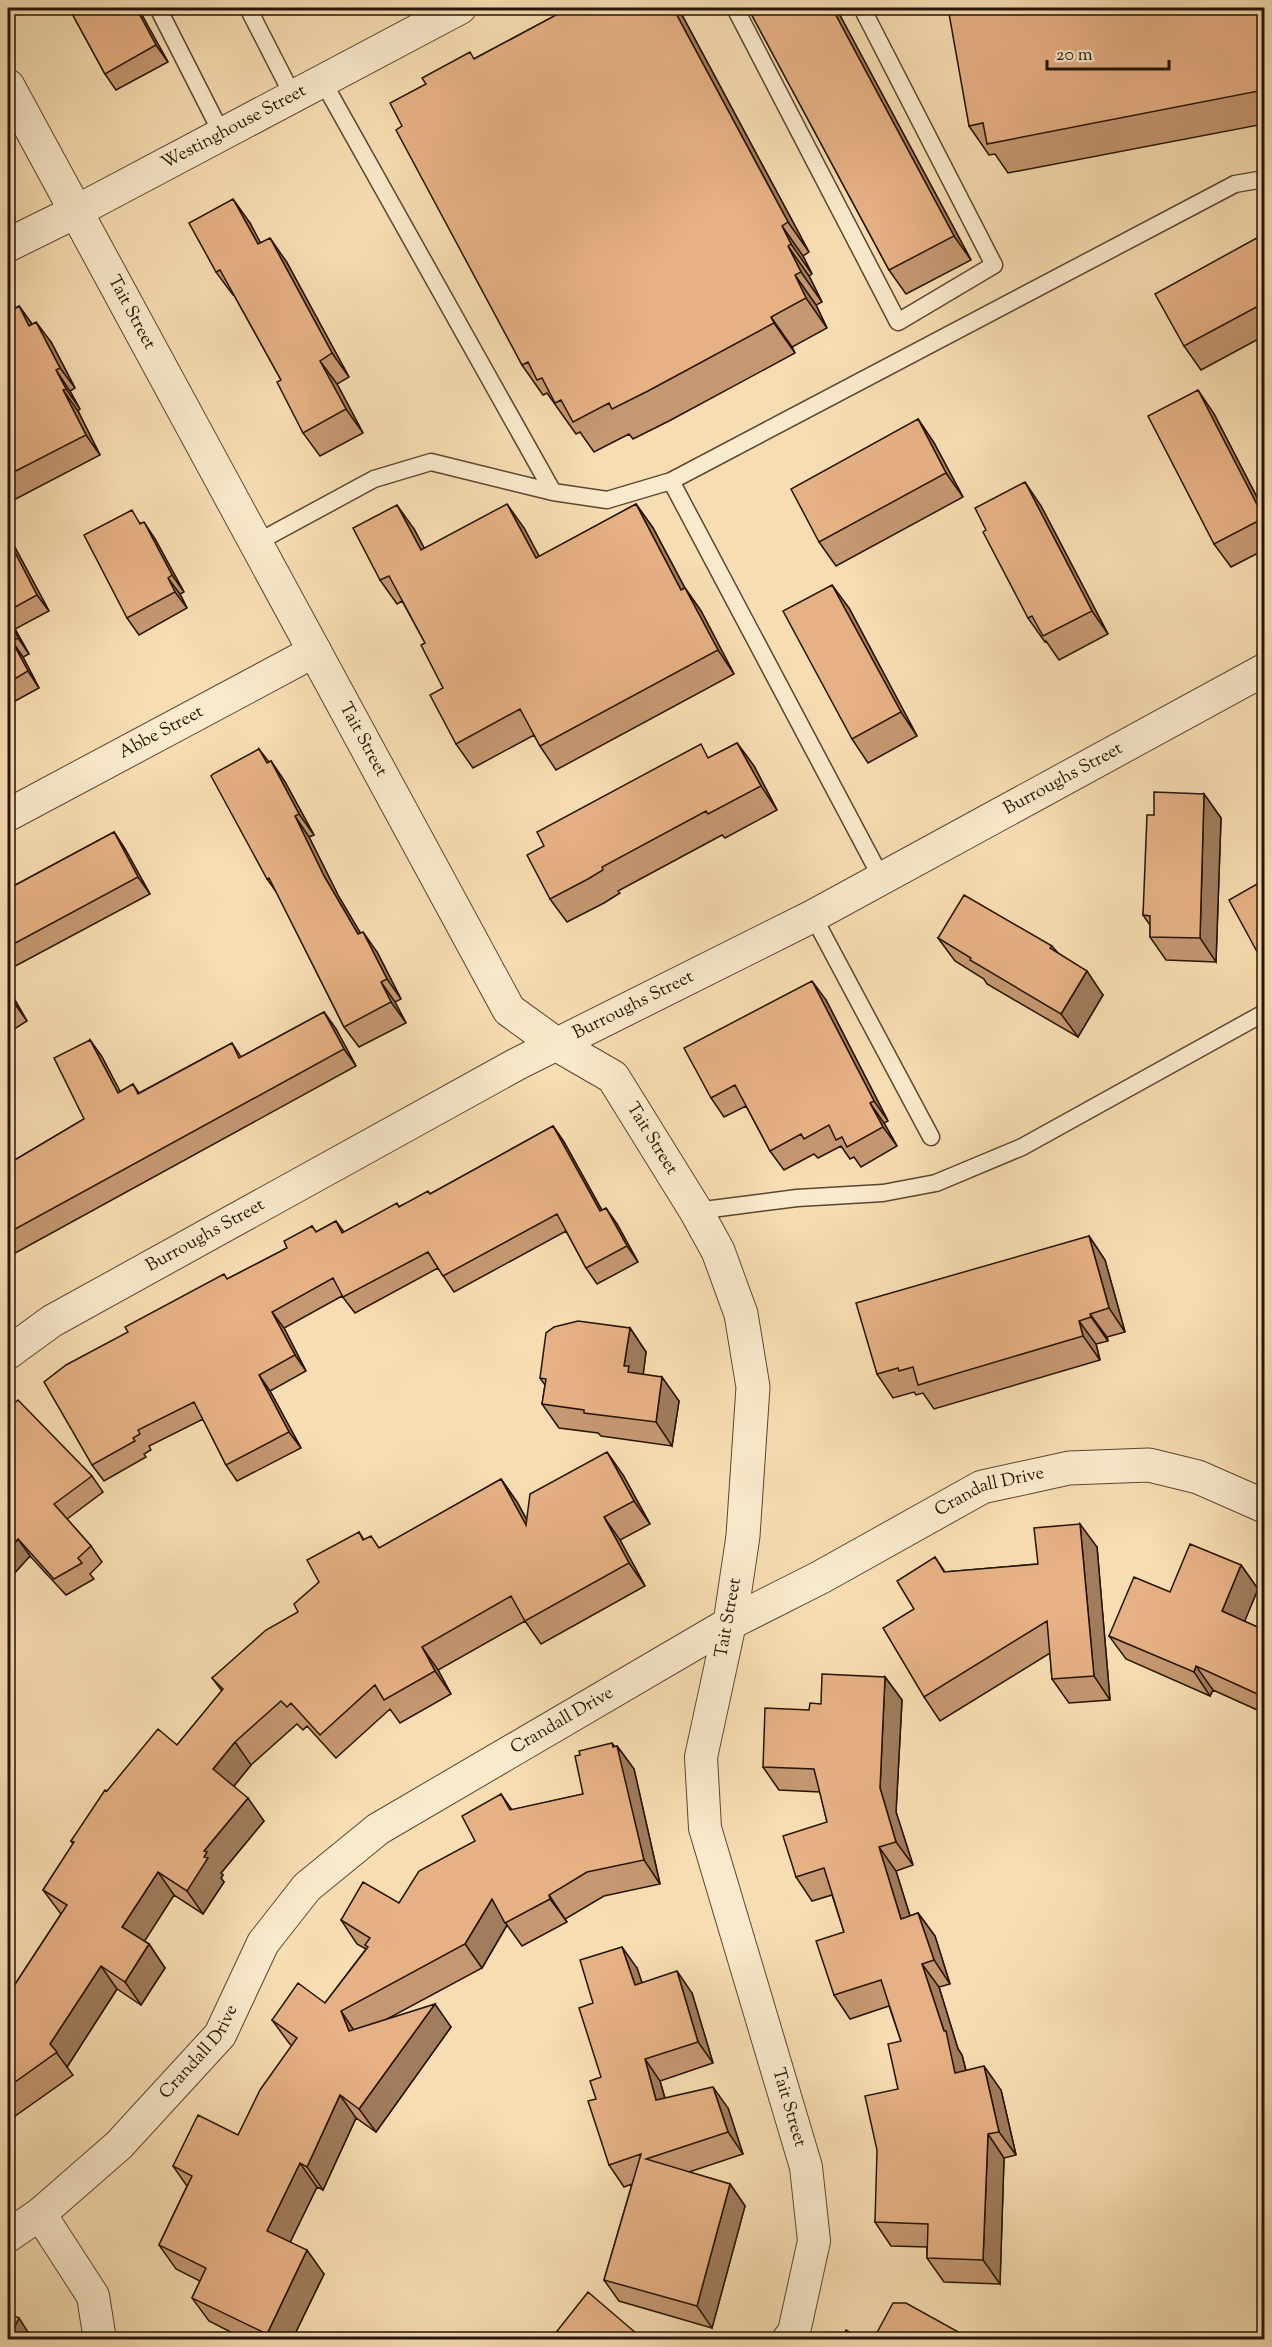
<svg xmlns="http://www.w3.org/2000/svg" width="1272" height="2347" font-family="'Sorts Mill Goudy',serif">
<rect width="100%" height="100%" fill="#f7deb2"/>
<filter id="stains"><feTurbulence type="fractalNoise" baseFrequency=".00333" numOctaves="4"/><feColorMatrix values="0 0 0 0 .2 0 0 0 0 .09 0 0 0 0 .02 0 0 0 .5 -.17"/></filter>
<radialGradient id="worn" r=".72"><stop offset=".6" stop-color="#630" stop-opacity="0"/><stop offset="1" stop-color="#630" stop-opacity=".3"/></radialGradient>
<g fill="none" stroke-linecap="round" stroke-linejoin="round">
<g stroke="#5a4632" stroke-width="19">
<path id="service" d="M158 8 222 134
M248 8 293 96
M735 8 898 322 994 265 862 8
M322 80 553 492
M671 481 882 879
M256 543 374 479 431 462 553 492 607 500 671 481 1235 184 1264 179
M813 916 931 1137
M696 1211 797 1198 883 1193 936 1183 1022 1147 1264 1013"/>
</g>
<g stroke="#5a4632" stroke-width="34">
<g id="minor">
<path id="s1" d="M75 212 460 8"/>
<path id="s2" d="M8 815 315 651"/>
<path id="s3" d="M8 1353 52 1321 517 1064 813 916 1264 670"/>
<path id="s4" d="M730 1623 701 1757 705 1828 806 2167 814 2241 794 2332 788 2340"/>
<path d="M40 2214 93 2296 100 2340"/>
<path id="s5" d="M8 2236 40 2214 119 2145 220 2035 263 1943 307 1887 378 1829 730 1623"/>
</g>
</g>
<g stroke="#5a4632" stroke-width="35">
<g id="tertiary">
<path id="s6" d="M8 86 509 1010 556 1044 613 1077 696 1211 718 1251 741 1314 753 1387 743 1536 730 1623"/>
<path d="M8 245 75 212"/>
<path id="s7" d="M730 1623 821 1577 982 1487 1069 1468 1149 1465 1198 1477 1264 1506"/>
</g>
</g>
<use href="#service" stroke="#faeacd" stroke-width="16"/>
<use href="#minor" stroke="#faeacd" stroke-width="32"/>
<use href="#tertiary" stroke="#faeacd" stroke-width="33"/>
</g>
<path fill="#c69872" stroke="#251407" stroke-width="1.5" d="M69 8H138L168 62 116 90 105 74Z
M558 8H676L683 17 809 252 803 256 812 274 809 276 822 302 816 305 827 328 792 347 795 353 669 421 633 439 629 434 594 452 580 432 576 434 547 393 543 395 522 365 402 126 426 84 560 13Z
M748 8H836L971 260 906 294 889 270Z
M1264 8V124L1008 173 995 154 989 155 969 126Z
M250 223 260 243 286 261 349 377 337 384 363 433 320 456 303 433 281 380 234 295H233L216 272Z
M1264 234V336L1201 370 1184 346Z
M19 306 32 324 51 342 75 388 70 391 80 409 78 411 100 455 8 503V313Z
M1214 414 1264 511V550L1231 567 1214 544Z
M918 419 934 443 963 497 836 566 819 542Z
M636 504 653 528 685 588 701 611 734 674 556 770 540 746 534 735 473 768 456 744 443 688 425 643 402 601 397 604 380 580 414 529 424 548 524 528 539 557Z
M1041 506 1108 634 1059 660 1046 641 1045 642 1028 618Z
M141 523 155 539 184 592 180 594 187 608 139 635 127 618Z
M8 536 12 542 49 611 15 629 29 654 23 657 39 688 8 705Z
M849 608 917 736 868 763 852 739Z
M737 743 754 766 777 810 725 838 722 835 618 891 620 893 604 903 567 922 550 899 710 757Z
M259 749 269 762 271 761 285 782 314 835 309 837 339 897 360 933 377 952 401 999 395 1002 406 1023 359 1047 344 1027 277 893 267 879Z
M1204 794 1221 818 1216 962 1166 960 1150 937V925L1143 915 1154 815Z
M114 832 125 849 150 894 8 970V889Z
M938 938 1052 946 1058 953 1103 995 1078 1037 987 984 984 979 955 961Z
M8 988 27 1021 8 1033Z
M826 1000 888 1121 884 1123 897 1146 861 1167 854 1157 850 1159 841 1146 818 1158 814 1154 784 1170 770 1151 746 1106 724 1117 711 1098Z
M324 1012 336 1029 356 1066 8 1257V1164L84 1119 90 1040 102 1057 120 1092 133 1084 139 1093 232 1043 241 1057Z
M553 1126 564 1142 602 1210 617 1224 638 1262 597 1284 586 1268 566 1231 454 1292 438 1268 355 1313 342 1296 284 1328 306 1371 270 1391 301 1448 237 1481 226 1465 203 1419 149 1446 151 1450 144 1454 146 1457 104 1481 92 1465 227 1279 287 1248 312 1226 316 1232 336 1221 344 1232 400 1206 430 1194Z
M1089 1236 1105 1260 1125 1332 1107 1337 1108 1341 1096 1344 1100 1360 934 1409 923 1393 916 1395 914 1392 893 1398 877 1374Z
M630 1328 646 1352 643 1374 679 1401 672 1446 601 1436 598 1433 559 1428 542 1404 545 1385 540 1378Z
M8 1409 92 1476 103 1492 67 1519 91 1546 102 1562 90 1574 94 1579 66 1595 30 1556 11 1577 8 1573Z
M623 1475 650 1524 620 1540 645 1586 541 1644 525 1621 438 1670 451 1694 400 1723 390 1709 336 1758 307 1726 303 1730 297 1724 251 1765 234 1786 264 1821 221 1873 223 1875 221 1878 224 1882 203 1914 174 1895 144 1941 149 1944 165 1968 141 2005 117 1989 67 2067 73 2075 8 2121V1988L10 1992 61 1914 43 1890 73 1844 71 1841 107 1791 177 1745 222 1691 212 1678 298 1612 319 1582 359 1532 364 1540 380 1548 501 1479 517 1502 527 1520Z
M1097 1547 1110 1700 1069 1703 1052 1679 1050 1653 940 1721 924 1697 914 1609 935 1557 945 1572 1038 1564Z
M1241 1565 1258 1589 1244 1621 1264 1630V1713L1213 1690 1210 1696 1126 1659 1109 1636 1170 1592Z
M885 1677 902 1700 896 1812 913 1865 896 1871 910 1916 918 1913 935 1936 950 1984 939 1987 958 2049 962 2055 966 2070 1001 2090 1016 2155 1004 2158 1000 2284 944 2282 927 2258V2247L891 2246 875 2222 898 2089 901 2041 889 2006 850 2019 834 1995 844 1932 832 1895 812 1901 796 1877 827 1822 820 1792 779 1790 763 1767 809 1710Z
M617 1746 634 1769 660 1884 604 1896 565 1919 567 1922 522 1946 507 1925 482 1968 387 2019 451 2027 376 2132 356 2118 323 2190 317 2187 290 2242 324 2274 292 2340H246L209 2321 192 2298 200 2281 176 2269 159 2245 187 2186 173 2166 238 2135 292 2046 289 2043 272 2020 325 2003 366 1949 357 1944 341 1920 399 1903 475 1841 501 1794 512 1810 583 1794 580 1755Z
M637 1968 642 1983 692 1993 713 2063 660 2081 665 2098 728 2108 743 2154 689 2172 730 2184 745 2206 712 2328 619 2301 604 2280 632 2184 624 2187 609 2165 596 2099 601 2077 593 2003Z"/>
<path fill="#a17c5d" stroke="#251407" stroke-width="1.5" d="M136 8H138L168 62 156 45Z
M673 8H676L683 17 809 252 788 222Z
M832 8H836L971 260 954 236Z
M233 199 250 223 274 268 258 244Z
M782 226 803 256 812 274 791 244Z
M270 238 286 261 349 377 332 353Z
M788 246 809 276 822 302 801 272Z
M795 275 816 305 827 328 806 298Z
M19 306 34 327 29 326Z
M771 317 792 347 795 353 774 323Z
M36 322 51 342 75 388 60 368Z
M320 361 337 384 363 433 346 409Z
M56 370 70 391 80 409 66 389Z
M63 390 78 411 100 455 86 435Z
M1198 390 1214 414 1264 511V519Z
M918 419 934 443 963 497 946 473Z
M1025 482 1041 506 1108 634 1092 611Z
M507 504 524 528 553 582 536 558Z
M636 504 653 528 698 613 681 590Z
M397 505 414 529 438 574 421 550Z
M144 522 155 539 184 592 172 575Z
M8 536 12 542 49 611 37 595 8 539Z
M168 578 180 594 187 608 175 592Z
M832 585 849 608 917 736 901 712Z
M685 588 701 611 734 674 718 650Z
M8 618 15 629 29 654 18 638Z
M12 641 23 657 39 688 28 671Z
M737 743 754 766 777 810 761 786Z
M271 761 285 782 314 835 299 814Z
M1204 794 1221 818 1216 962 1200 938Z
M295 816 309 837 339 897 373 954 358 934 324 876Z
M114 832 125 849 150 894 138 877Z
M363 932 377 952 401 999 387 979Z
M1087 971 1103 995 1078 1037 1061 1014Z
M812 981 826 1000 888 1121 874 1101Z
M381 982 395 1002 406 1023 391 1002Z
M8 988 27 1021 15 1004 8 991Z
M324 1012 336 1029 356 1066 344 1049Z
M90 1040 102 1057 130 1110 118 1093Z
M870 1103 884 1123 897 1146 883 1127Z
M553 1126 564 1142 611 1227 600 1211Z
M606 1208 617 1224 638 1262 627 1246Z
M1089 1236 1105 1260 1125 1332 1109 1308Z
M272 1312 284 1328 306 1371 295 1355Z
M1090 1314 1107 1337 1108 1341 1091 1317Z
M1079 1321 1096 1344 1100 1360 1083 1336Z
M630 1328 646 1352 642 1384 645 1396 624 1366Z
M259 1375 270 1391 301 1448 289 1432Z
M662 1377 679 1401 672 1446 656 1422Z
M607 1452 623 1475 650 1524 634 1501Z
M501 1479 517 1502 542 1548 526 1525Z
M604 1517 620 1540 645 1586 629 1563Z
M1080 1524 1097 1547 1110 1700 1094 1676Z
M18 1539 30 1556 11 1577 8 1571V1551Z
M1241 1565 1258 1589 1239 1635 1222 1611Z
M422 1647 438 1670 451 1694 435 1671Z
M1196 1666 1213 1690 1210 1696 1194 1672Z
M885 1677 902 1700 896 1812 913 1865 896 1842 880 1788Z
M235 1742 251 1765 229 1792 213 1769Z
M612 1743 619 1752 617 1746 634 1769 660 1884 644 1860 613 1747Z
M248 1798 264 1821 221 1873 223 1875 221 1878 224 1882 203 1914 187 1891 204 1857V1851Z
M879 1847 896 1871 918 1942 901 1919Z
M158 1872 174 1895 139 1950 122 1927Z
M549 1895 567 1922 550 1899Z
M492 1899 507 1925 482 1968 465 1944Z
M918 1913 935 1936 950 1984 934 1960Z
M149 1944 165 1968 141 2005 125 1982Z
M622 1947 637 1968 650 2006 635 1985Z
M922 1964 939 1987 958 2049 962 2055 972 2096 955 2073 944 2031Z
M101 1966 117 1989 67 2067 50 2044Z
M677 1971 692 1993 713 2063 698 2042Z
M435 2004 451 2027 376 2132 359 2109Z
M341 2011 357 2035 349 2031Z
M645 2059 660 2081 671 2121 656 2100Z
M984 2066 1001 2090 1016 2155 999 2132Z
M713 2087 728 2108 743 2154 728 2132Z
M340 2095 356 2118 323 2190 307 2167Z
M988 2134 1004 2158 1000 2284 983 2260Z
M300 2163 317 2187 284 2255 267 2231Z
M730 2184 745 2206 712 2328 697 2306Z
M307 2250 324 2274 292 2340H271L267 2334Z
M19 2318 33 2340H8Z"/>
<path fill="#e6b185" stroke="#251407" stroke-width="1.5" d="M69 8H136L156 45 105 74Z
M558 8H673L788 222 782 226 791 244 788 246 801 272 795 275 806 298 771 317 774 323 648 391 612 409 609 403 573 422 561 400 555 403 542 378 537 380 528 362 522 365 396 130 402 126 390 103 426 84 422 78 470 52 474 59 560 13Z
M748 8H832L954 236 889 270Z
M948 8H1264V90L987 144 983 123 969 126Z
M233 199 258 244 270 238 332 353 320 361 346 409 303 433 277 382 281 380 220 270 216 272 189 223Z
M1264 234V303L1184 346 1155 294Z
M19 306 29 326 36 322 60 368 56 370 66 389 63 390 86 435 8 475V313Z
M1198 390 1264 518 1214 544 1148 416Z
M918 419 946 473 819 542 791 489Z
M1025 482 1092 611 1043 636 1032 616 1028 618 983 532 986 530 975 508Z
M507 504 536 558 636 504 681 590 685 588 718 650 540 746 520 709 456 744 430 695 443 688 421 645 425 643 389 576 380 580 353 528 397 505 421 550Z
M132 510 140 524 144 522 172 575 168 578 175 592 127 618 84 535Z
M8 539 37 595 8 611Z
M832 585 901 712 852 739 783 611Z
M8 619 18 638 12 641 28 671 8 683Z
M737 743 761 786 708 814 706 811 602 867 603 870 588 879 550 899 527 855 544 846 537 832 701 744 708 758Z
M259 749 267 763 271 761 299 814 295 816 324 876 358 934 363 932 387 979 381 982 391 1002 344 1027 269 878 267 879 211 776 213 774Z
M1154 792 1204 794 1200 938 1150 937V916L1143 915 1147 815H1154Z
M114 832 138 877 8 947V889Z
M1264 880V957L1261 959 1229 900Z
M964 895 1052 946 1050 948 1087 971 1061 1014 970 960 971 958 938 938Z
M812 981 874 1101 870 1103 883 1127 847 1147 842 1137 836 1140 829 1125 804 1139 801 1134 770 1151 735 1085 711 1098 684 1048Z
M8 991 15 1004 8 1008Z
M324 1012 344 1049 8 1233V1164L84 1119 54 1058 90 1040 118 1093 133 1084 138 1094 232 1043 239 1058Z
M553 1126 600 1211 606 1208 627 1246 586 1268 557 1214 443 1276 428 1252 343 1297 333 1278 272 1312 295 1355 259 1375 289 1432 226 1465 194 1402 138 1430 140 1434 133 1438 135 1441 92 1465 44 1382 66 1365 128 1332 125 1327 224 1274 227 1279 287 1248 284 1241 312 1226 316 1232 336 1221 342 1233 397 1203 399 1207 428 1191 430 1194Z
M1089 1236 1109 1308 1090 1314 1091 1317 1079 1321 1083 1336 918 1385 913 1367 899 1371 898 1368 877 1374 856 1303Z
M578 1321 630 1328 624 1366H629L628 1372 662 1377 656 1422 584 1413V1410L542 1404 546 1379 540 1378 546 1333 554 1327Z
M18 1400 92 1476 54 1504 91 1546 78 1558 82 1563 54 1579 18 1539 8 1551V1409Z
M607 1452 634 1501 604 1517 629 1563 525 1621 511 1596 422 1647 435 1671 384 1700 375 1685 320 1735 291 1703 287 1707 281 1701 235 1742 213 1769 248 1798 204 1851 207 1852 204 1857 208 1858 187 1891 158 1872 122 1927 149 1944 125 1982 101 1966 50 2044 57 2052 8 2087V1988L10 1992 67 1905 43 1890 74 1842 71 1841 105 1790 107 1791 158 1729 177 1745 223 1689 212 1678 266 1630 298 1612 294 1604 319 1582 307 1560 359 1532 363 1540 371 1536 379 1548 501 1479 526 1525 530 1494Z
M1080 1524 1094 1676 1052 1679 1047 1621 924 1697 883 1628 914 1609 897 1581 935 1557 944 1572 1038 1564 1034 1528Z
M1190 1544 1241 1565 1222 1611 1264 1630V1697L1196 1666 1194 1672 1109 1636 1134 1577 1170 1592Z
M822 1674 885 1677 880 1788 896 1842 879 1847 901 1919 918 1913 934 1960 922 1964 944 2031H946L955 2073 984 2066 999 2132 988 2134 983 2260 927 2258 928 2224 875 2222 877 2150 865 2096 898 2089 888 2044 901 2041 881 1980 834 1995 816 1941 844 1932 824 1868 796 1877 783 1836 827 1822 814 1769 763 1767 765 1708 809 1710 810 1703 821 1704Z
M612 1743 613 1747 617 1746 644 1860 587 1872 549 1895 550 1899 505 1923 492 1899 465 1944 341 2011 349 2031 435 2004 359 2109 340 2095 307 2167 300 2163 267 2231 307 2250 267 2334 192 2298 206 2268 159 2245 192 2176 173 2166 198 2115 238 2135 260 2090 297 2038 272 2020 298 1983 325 2003 368 1947 365 1945 370 1938 341 1920 363 1882 399 1903 419 1871 475 1841 462 1816 501 1794 510 1810 583 1794 575 1756 580 1755 579 1751Z
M622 1947 635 1985 677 1971 698 2042 645 2059 656 2100 713 2087 728 2132 646 2159 730 2184 697 2306 604 2280 641 2154 609 2165 588 2101 596 2099 590 2081 601 2077 579 2008 593 2003 580 1960Z
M588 2292 644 2340H550Z
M893 2303H906L971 2339 873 2340Z
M8 2313 19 2318 8 2340Z
M846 2330 862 2340H841Z"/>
<g text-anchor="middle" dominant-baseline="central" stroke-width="6" stroke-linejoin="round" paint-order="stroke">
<g font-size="18" fill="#251407" stroke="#faeacd">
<text stroke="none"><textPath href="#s1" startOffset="180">Westinghouse Street</textPath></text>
<text stroke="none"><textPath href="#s6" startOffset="258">Tait Street</textPath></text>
<text stroke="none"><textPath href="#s2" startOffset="174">Abbe Street</textPath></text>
<text stroke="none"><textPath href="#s6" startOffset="744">Tait Street</textPath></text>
<text stroke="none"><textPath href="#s3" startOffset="1202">Burroughs Street</textPath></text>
<text stroke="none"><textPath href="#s3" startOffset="716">Burroughs Street</textPath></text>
<text stroke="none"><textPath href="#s6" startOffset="1248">Tait Street</textPath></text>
<text stroke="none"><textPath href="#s3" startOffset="230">Burroughs Street</textPath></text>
<text stroke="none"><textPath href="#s7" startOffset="292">Crandall Drive</textPath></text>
<text transform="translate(729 1618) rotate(-80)">Tait Street</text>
<text stroke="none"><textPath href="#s5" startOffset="771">Crandall Drive</textPath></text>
<text stroke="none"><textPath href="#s5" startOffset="267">Crandall Drive</textPath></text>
<text stroke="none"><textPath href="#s4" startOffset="500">Tait Street</textPath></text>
</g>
</g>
<rect width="1272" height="2347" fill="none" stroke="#f7deb2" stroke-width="30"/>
<rect x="9" y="9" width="1254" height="2329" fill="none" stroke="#251407" stroke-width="3"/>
<rect x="15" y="15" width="1242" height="2317" fill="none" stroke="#251407" stroke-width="1.5"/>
<path d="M1047 60v9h122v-9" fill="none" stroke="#251407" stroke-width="3"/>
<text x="1056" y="60" font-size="18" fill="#251407" stroke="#faeacd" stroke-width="4.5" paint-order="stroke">20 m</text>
<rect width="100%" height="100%" filter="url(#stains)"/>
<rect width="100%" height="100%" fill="url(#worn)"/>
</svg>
